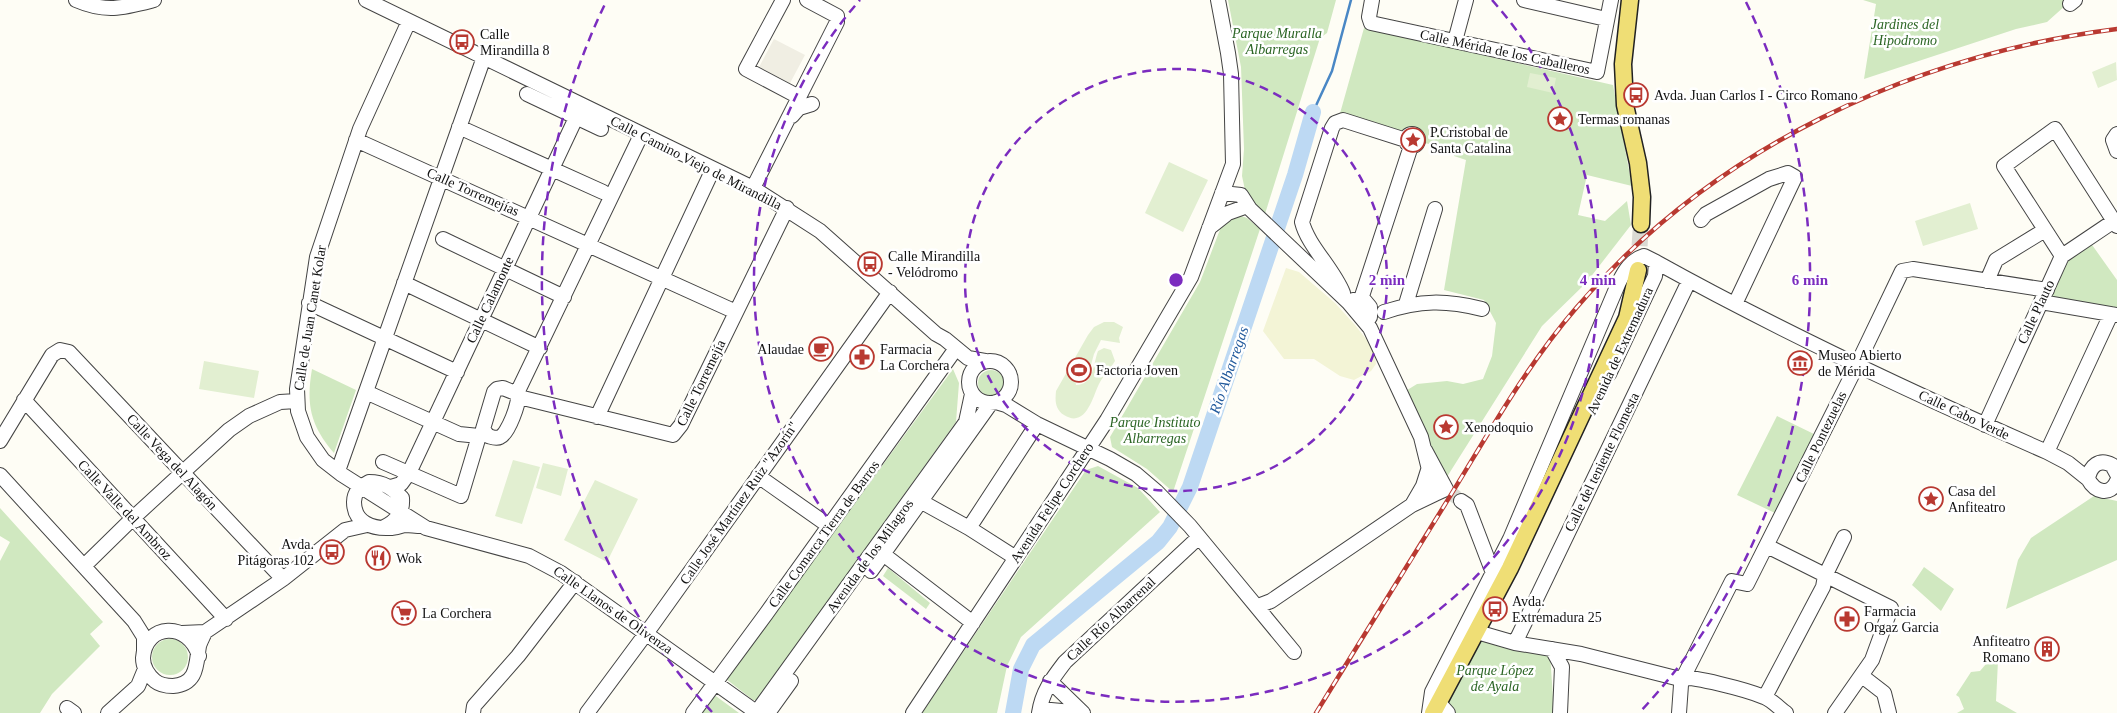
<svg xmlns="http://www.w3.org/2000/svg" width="2117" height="713" font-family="'Times New Roman',serif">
<rect width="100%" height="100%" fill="#fefdf5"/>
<path fill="#f3f4d6" d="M1286 268 1299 272 1335 303 1355 325 1374 349 1376 364 1371 371 1354 380 1340 376 1314 359H1284L1263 331Z"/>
<path fill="#d0e8c0" d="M1228 0H1336L1327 33 1320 38 1265 214 1252 202 1245 190 1242 176 1244 149 1241 67Z
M1863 0H2066V5L2047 22 2016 29 1864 79 1876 4Z
M1364 28 1613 85 1632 186 1587 175 1578 215 1605 221 1627 201 1631 225 1586 283 1542 326 1445 480 1404 392 1417 384 1447 381 1463 384 1483 379 1492 356 1496 323 1484 300 1444 290 1466 160 1454 156 1455 152 1422 142V135L1416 129 1408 130 1404 136 1339 117Z
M1233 213 1247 218 1260 229 1173 492 1147 469 1112 447 1110 437 1200 282 1224 219Z
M2090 242 2117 280V308L2050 297 2071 255Z
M312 369 356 390 334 453C310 425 306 404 312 369Z
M953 369 959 383 956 422 757 700H753L726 679Z
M978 383a13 13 0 1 1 26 0a13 13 0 1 1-26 0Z
M1777 416 1816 435 1775 513 1737 495Z
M1098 466 1138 488 1160 512 1021 637 1007 666 997 713H922L1086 470Z
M2094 496 2117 501V560L2006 609 2018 560 2031 538Z
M0 508 103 622 90 634 100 646 52 694 40 713H0V561L10 542 0 536Z
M1924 567 1954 589 1941 611 1912 585Z
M888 568 930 603 926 609 883 576Z
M1479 637 1550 653 1554 713H1455L1444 701Z
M152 657a18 18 0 1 1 36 0a18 18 0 1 1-36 0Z
M1998 661 1996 701 2017 713H1957L1964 709 1959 697 1956 695 1971 672 1980 671 1986 664Z
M713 694 739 713H699Z"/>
<path fill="#e2efd1" d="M2116 62 2117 80 2098 88 2092 72Z
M1530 73 1556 78 1553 93 1527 87Z
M1169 162 1208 180 1183 232 1145 213Z
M1970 203 1978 229 1923 246 1915 221Z
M1104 322H1114L1123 327 1119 338 1120 343 1101 340 1094 354 1089 372 1075 379 1076 385C1094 385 1093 364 1098 351L1104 348 1111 350 1115 361C1110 369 1103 376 1099 384 1093 396 1086 429 1064 415 1055 409 1055 401 1056 391L1088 335 1094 327Z
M204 361 259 371 254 398 199 389Z
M513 460 540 467 522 524 495 516Z
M543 463 568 469 561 496 536 488Z
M595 480 638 499 607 562 564 540Z"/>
<path fill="#f0eee3" d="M774 39 805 55 789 85 758 69Z"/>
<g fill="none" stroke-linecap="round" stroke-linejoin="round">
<path stroke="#4987c5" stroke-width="2.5" d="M1313 112 1332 71 1351 0"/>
<path stroke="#bdd9f3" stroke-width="16" d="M1013 713 1021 669 1033 645 1158 542 1170 527 1190 487 1295 175 1313 112"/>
<path stroke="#dadad3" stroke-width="14" stroke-dasharray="14 7" stroke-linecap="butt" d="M1446 489 1461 501"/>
<path stroke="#dadad3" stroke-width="16" stroke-dasharray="16 8" stroke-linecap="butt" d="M1638 270 1641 224"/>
<g stroke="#444" stroke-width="16">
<path id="minor" d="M76 0C106 13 123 8 154 0
M366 0 753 188 820 231 936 334 945 339 968 358 985 361
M783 0 746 69 799 97
M1372 0 1369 17 1371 23 1597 72 1611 0
M1524 0 1606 19
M2070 4 2075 0
M409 21 360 129 317 257 297 389 298 411 307 437 323 460 341 474 426 528 529 556 561 573 756 712
M1455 41 1466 0
M527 94 601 129
M792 116 799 108 812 104
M459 127 603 192
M1406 140a6 6 0 1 1 12 0a6 6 0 1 1-12 0Z
M2117 134 2113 140 2117 151
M356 140 736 312
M753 188 837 22V16L807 0
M1222 193 1241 195 1250 209 1349 303 1370 328 1421 437 1435 494 1446 489 1425 450
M1701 220 1706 214 1769 179 1788 173 1795 177 1735 304
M1209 228 1228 213 1242 208
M443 239 564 297
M2062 256 2004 166 2055 129 2117 226
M1656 262C1782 332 1915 394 2047 452L2068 463 2088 479
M1987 281 1996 260 2045 230
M404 283 540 348
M1343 293C1333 268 1308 246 1302 222L1332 128 1335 123 1343 120 1406 140
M1361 299 1411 146
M1353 300 1365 301 1370 307V317L1366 322
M2041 302 2117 315
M309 303 457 372
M1406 304 1435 209
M1384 312C1420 300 1446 300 1482 309
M969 382a21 21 0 1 1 42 0a21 21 0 1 1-42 0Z
M503 388 518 394C520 402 508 434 500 437 496 439 492 437 488 436L483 429 494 392 497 389Z
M366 392 459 434 479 436
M517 393 641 135
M519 397 673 435 681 425 787 208
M24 400 226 619
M996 402 1006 405 1037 424 1110 459 1136 474 1156 491 1190 526 1294 652
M597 417 713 169
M1985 425 2062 256 2114 221
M0 441 52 355 60 350 69 352 283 579
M2047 452 2111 314
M383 462 461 496 479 436
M338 471 484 57
M2117 474 2112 465C2099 458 2090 466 2088 479 2095 492 2110 497 2117 481
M0 475 134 621 144 637V652
M758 476 829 526
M391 487 401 484 409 473 582 105
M1461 501 1467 505 1493 573
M922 502 969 528 1016 558
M1412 505 1423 486 1429 467
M384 527C397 521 403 512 402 498 392 488 384 482 369 482 360 487 354 492 354 502 354 523 373 529 390 528 395 528 400 526 405 525 410 525 416 526 421 526
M969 528 1037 424
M1767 546 1891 608 1872 660 1835 713
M883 554 973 623
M84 566 133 518 229 430 249 416 280 402 297 401
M871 571 991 403
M1258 606 1271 601 1412 505 1435 494
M1477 632 1515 643 1581 654 1676 678C1691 675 1747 690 1764 697 1772 700 1779 708 1786 713
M182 633 205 632 283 579 345 530 367 525
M1515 643 1689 281
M1552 649 1562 667 1560 713
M199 656C189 621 145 623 143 658 143 667 148 675 155 681 160 685 167 686 173 686 198 684 196 664 199 646 200 642 203 637 205 632
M1862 676 1884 693 1889 713
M1050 681 1083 713
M1765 697 1823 587 1825 576 1844 537
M1439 703 1448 713
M67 708 74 713
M1040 709 1083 713
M108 713 138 686 145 669
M473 713 474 706 518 656 575 582
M587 713 653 624 890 292
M693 713 766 614 952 354
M756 713 966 422 972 394
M768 713 791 681
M913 713 1107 420 1191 277 1233 164 1231 74 1228 53 1218 0
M1039 713C1042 692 1052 679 1065 662L1199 537
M1429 713 1432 692 1510 539 1619 282C1625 270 1631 260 1644 256L1656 262 1655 276 1609 374
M1679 713 1681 685 1684 676 1732 581 1747 584 1857 365 1902 271 1913 269 2047 290"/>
</g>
<g stroke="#222" stroke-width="19">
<path id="major" d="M1630 0 1623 64 1625 105 1638 163 1642 197 1641 224
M1433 713 1510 568 1627 318 1638 270"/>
</g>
<use href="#minor" stroke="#fff" stroke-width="14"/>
<use href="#major" stroke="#efde75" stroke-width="16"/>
<g stroke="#b93931" stroke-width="4.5">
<path id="rail" d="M1316 713C1358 644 1402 575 1444 506 1486 438 1525 367 1577 307 1713 148 1912 55 2117 29"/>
</g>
<use href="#rail" stroke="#fff" stroke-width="2.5" stroke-dasharray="8" stroke-linecap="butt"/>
</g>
<g fill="none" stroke="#7b2cbf" stroke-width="2.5" stroke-dasharray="9 6">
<circle cx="1176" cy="280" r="211"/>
<path d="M1492 0A422 422 0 1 1 860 0"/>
<path d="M712 712A634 634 0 0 1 606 2M1746 2A634 634 0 0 1 1640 712"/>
</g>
<defs>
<g id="bus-ring" transform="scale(1.25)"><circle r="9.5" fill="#fff" stroke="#b93931" stroke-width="1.5"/><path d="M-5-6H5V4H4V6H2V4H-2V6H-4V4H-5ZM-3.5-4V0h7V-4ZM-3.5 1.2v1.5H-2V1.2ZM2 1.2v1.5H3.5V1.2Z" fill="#b93931"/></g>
<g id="sight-ring" transform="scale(1.25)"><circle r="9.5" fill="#fff" stroke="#b93931" stroke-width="1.5"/><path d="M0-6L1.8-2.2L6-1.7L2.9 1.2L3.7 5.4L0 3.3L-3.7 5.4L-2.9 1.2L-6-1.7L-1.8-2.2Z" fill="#b93931"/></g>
<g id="cafe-ring" transform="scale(1.25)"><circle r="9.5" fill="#fff" stroke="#b93931" stroke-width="1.5"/><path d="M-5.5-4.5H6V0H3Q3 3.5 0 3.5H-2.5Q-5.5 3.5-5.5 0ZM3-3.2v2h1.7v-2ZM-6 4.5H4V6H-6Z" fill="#b93931"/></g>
<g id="pharmacy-ring" transform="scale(1.25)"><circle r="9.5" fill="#fff" stroke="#b93931" stroke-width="1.5"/><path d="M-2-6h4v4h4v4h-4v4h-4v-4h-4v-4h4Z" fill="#b93931"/></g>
<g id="museum-ring" transform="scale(1.25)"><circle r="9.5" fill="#fff" stroke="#b93931" stroke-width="1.5"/><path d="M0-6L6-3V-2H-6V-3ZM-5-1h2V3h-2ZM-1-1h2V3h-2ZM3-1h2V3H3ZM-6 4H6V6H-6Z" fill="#b93931"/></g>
<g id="stadium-ring" transform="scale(1.25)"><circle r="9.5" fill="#fff" stroke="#b93931" stroke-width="1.5"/><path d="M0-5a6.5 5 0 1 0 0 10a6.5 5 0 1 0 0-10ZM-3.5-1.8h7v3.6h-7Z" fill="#b93931"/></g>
<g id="restaurant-ring" transform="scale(1.25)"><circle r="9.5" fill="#fff" stroke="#b93931" stroke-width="1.5"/><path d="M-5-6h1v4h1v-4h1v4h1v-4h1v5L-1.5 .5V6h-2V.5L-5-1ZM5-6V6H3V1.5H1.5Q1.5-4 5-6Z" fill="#b93931"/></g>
<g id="supermarket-ring" transform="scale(1.25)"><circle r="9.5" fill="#fff" stroke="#b93931" stroke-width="1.5"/><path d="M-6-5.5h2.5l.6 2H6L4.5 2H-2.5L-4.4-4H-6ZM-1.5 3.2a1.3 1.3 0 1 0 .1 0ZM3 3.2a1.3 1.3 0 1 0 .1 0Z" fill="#b93931"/></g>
<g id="building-ring" transform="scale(1.25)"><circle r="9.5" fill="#fff" stroke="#b93931" stroke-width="1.5"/><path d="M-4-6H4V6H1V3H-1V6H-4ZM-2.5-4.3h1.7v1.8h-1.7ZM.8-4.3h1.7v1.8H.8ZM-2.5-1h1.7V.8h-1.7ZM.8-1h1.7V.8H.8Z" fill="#b93931"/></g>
</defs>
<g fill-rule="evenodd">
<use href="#bus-ring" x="462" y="42"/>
<use href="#bus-ring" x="1636" y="95"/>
<use href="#sight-ring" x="1560" y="119"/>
<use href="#sight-ring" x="1413" y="140"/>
<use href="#bus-ring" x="870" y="264"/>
<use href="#cafe-ring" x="821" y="349"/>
<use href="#pharmacy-ring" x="862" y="357"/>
<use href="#museum-ring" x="1800" y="363"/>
<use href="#stadium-ring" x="1079" y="370"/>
<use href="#sight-ring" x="1446" y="427"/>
<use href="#sight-ring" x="1931" y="499"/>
<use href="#bus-ring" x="332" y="552"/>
<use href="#restaurant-ring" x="378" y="558"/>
<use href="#bus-ring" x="1495" y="609"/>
<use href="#supermarket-ring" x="404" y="613"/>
<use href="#pharmacy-ring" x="1847" y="619"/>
<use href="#building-ring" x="2047" y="649"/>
</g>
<g text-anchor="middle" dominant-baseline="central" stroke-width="5" stroke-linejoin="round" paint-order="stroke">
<g font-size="14" font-style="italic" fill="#2b6524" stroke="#fff">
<text x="1905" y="24">Jardines del<tspan x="1905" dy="16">Hipodromo</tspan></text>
<text x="1277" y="33">Parque Muralla<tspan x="1277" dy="16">Albarregas</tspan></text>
<text x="1155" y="422">Parque Instituto<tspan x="1155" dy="16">Albarregas</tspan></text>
<text x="1495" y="670">Parque López<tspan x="1495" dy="16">de Ayala</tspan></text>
</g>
<g font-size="14" fill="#111" stroke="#fff" text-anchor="start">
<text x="480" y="34">Calle<tspan x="480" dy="16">Mirandilla 8</tspan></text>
<text x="1654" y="95">Avda. Juan Carlos I - Circo Romano</text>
<text x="1578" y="119">Termas romanas</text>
<text x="1430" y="132">P.Cristobal de<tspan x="1430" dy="16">Santa Catalina</tspan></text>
<text x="888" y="256">Calle Mirandilla<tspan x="888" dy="16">- Velódromo</tspan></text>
<text x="804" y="349" text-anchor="end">Alaudae</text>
<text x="880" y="349">Farmacia<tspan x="880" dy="16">La Corchera</tspan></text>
<text x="1818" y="355">Museo Abierto<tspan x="1818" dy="16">de Mérida</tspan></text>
<text x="1096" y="370">Factoria Joven</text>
<text x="1464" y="427">Xenodoquio</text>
<text x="1948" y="491">Casa del<tspan x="1948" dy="16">Anfiteatro</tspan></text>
<text x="314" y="544" text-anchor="end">Avda.<tspan x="314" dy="16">Pitágoras 102</tspan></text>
<text x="396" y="558">Wok</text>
<text x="1512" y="601">Avda.<tspan x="1512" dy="16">Extremadura 25</tspan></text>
<text x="1864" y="611">Farmacia<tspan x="1864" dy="16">Orgaz Garcia</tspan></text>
<text x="422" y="613">La Corchera</text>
<text x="2030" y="641" text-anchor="end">Anfiteatro<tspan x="2030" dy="16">Romano</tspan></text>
</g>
<g font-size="14" fill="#111" stroke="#fff">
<text transform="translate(1505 52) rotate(12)">Calle Mérida de los Caballeros</text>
<text transform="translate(696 163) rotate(27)">Calle Camino Viejo de Mirandilla</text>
<text transform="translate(473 192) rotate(24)">Calle Torremejías</text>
<text transform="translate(490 300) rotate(-65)">Calle Calamonte</text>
<text transform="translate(2036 312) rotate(-65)">Calle Plauto</text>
<text transform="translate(310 318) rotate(-81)">Calle de Juan Canet Kolar</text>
<text transform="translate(1620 351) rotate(-65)">Avenida de Extremadura</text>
<text transform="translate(701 383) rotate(-64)">Calle Torremejía</text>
<text transform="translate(1964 415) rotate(25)">Calle Cabo Verde</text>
<text transform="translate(1821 437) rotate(-64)">Calle Pontezuelas</text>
<text transform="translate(172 462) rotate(47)">Calle Vega del Alagón</text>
<text transform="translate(1602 462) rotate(-64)">Calle del teniente Flomesta</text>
<text transform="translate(739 503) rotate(-55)">Calle José Martínez Ruiz "Azorín"</text>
<text transform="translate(1052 503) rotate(-57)">Avenida Felipe Corchero</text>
<text transform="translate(125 510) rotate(47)">Calle Valle del Ambroz</text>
<text transform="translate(824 534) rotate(-54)">Calle Comarca Tierra de Barros</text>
<text transform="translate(870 556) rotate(-54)">Avenida de los Milagros</text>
<text transform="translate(613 610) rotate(35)">Calle Llanos de Olivenza</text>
<text transform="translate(1111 619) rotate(-43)">Calle Río Albarrenal</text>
</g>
<g font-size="15" font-style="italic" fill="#21599c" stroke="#fff">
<text transform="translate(1229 370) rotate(-71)">Río Albarregas</text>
</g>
</g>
<circle cx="1176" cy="280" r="8" fill="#7b2cbf" stroke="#fff" stroke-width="2.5"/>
<g font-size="15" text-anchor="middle" font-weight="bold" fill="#7b2cbf" stroke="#fff" stroke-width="5" stroke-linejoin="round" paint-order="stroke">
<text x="1387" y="285">2 min</text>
<text x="1598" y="285">4 min</text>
<text x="1810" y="285">6 min</text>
</g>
</svg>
